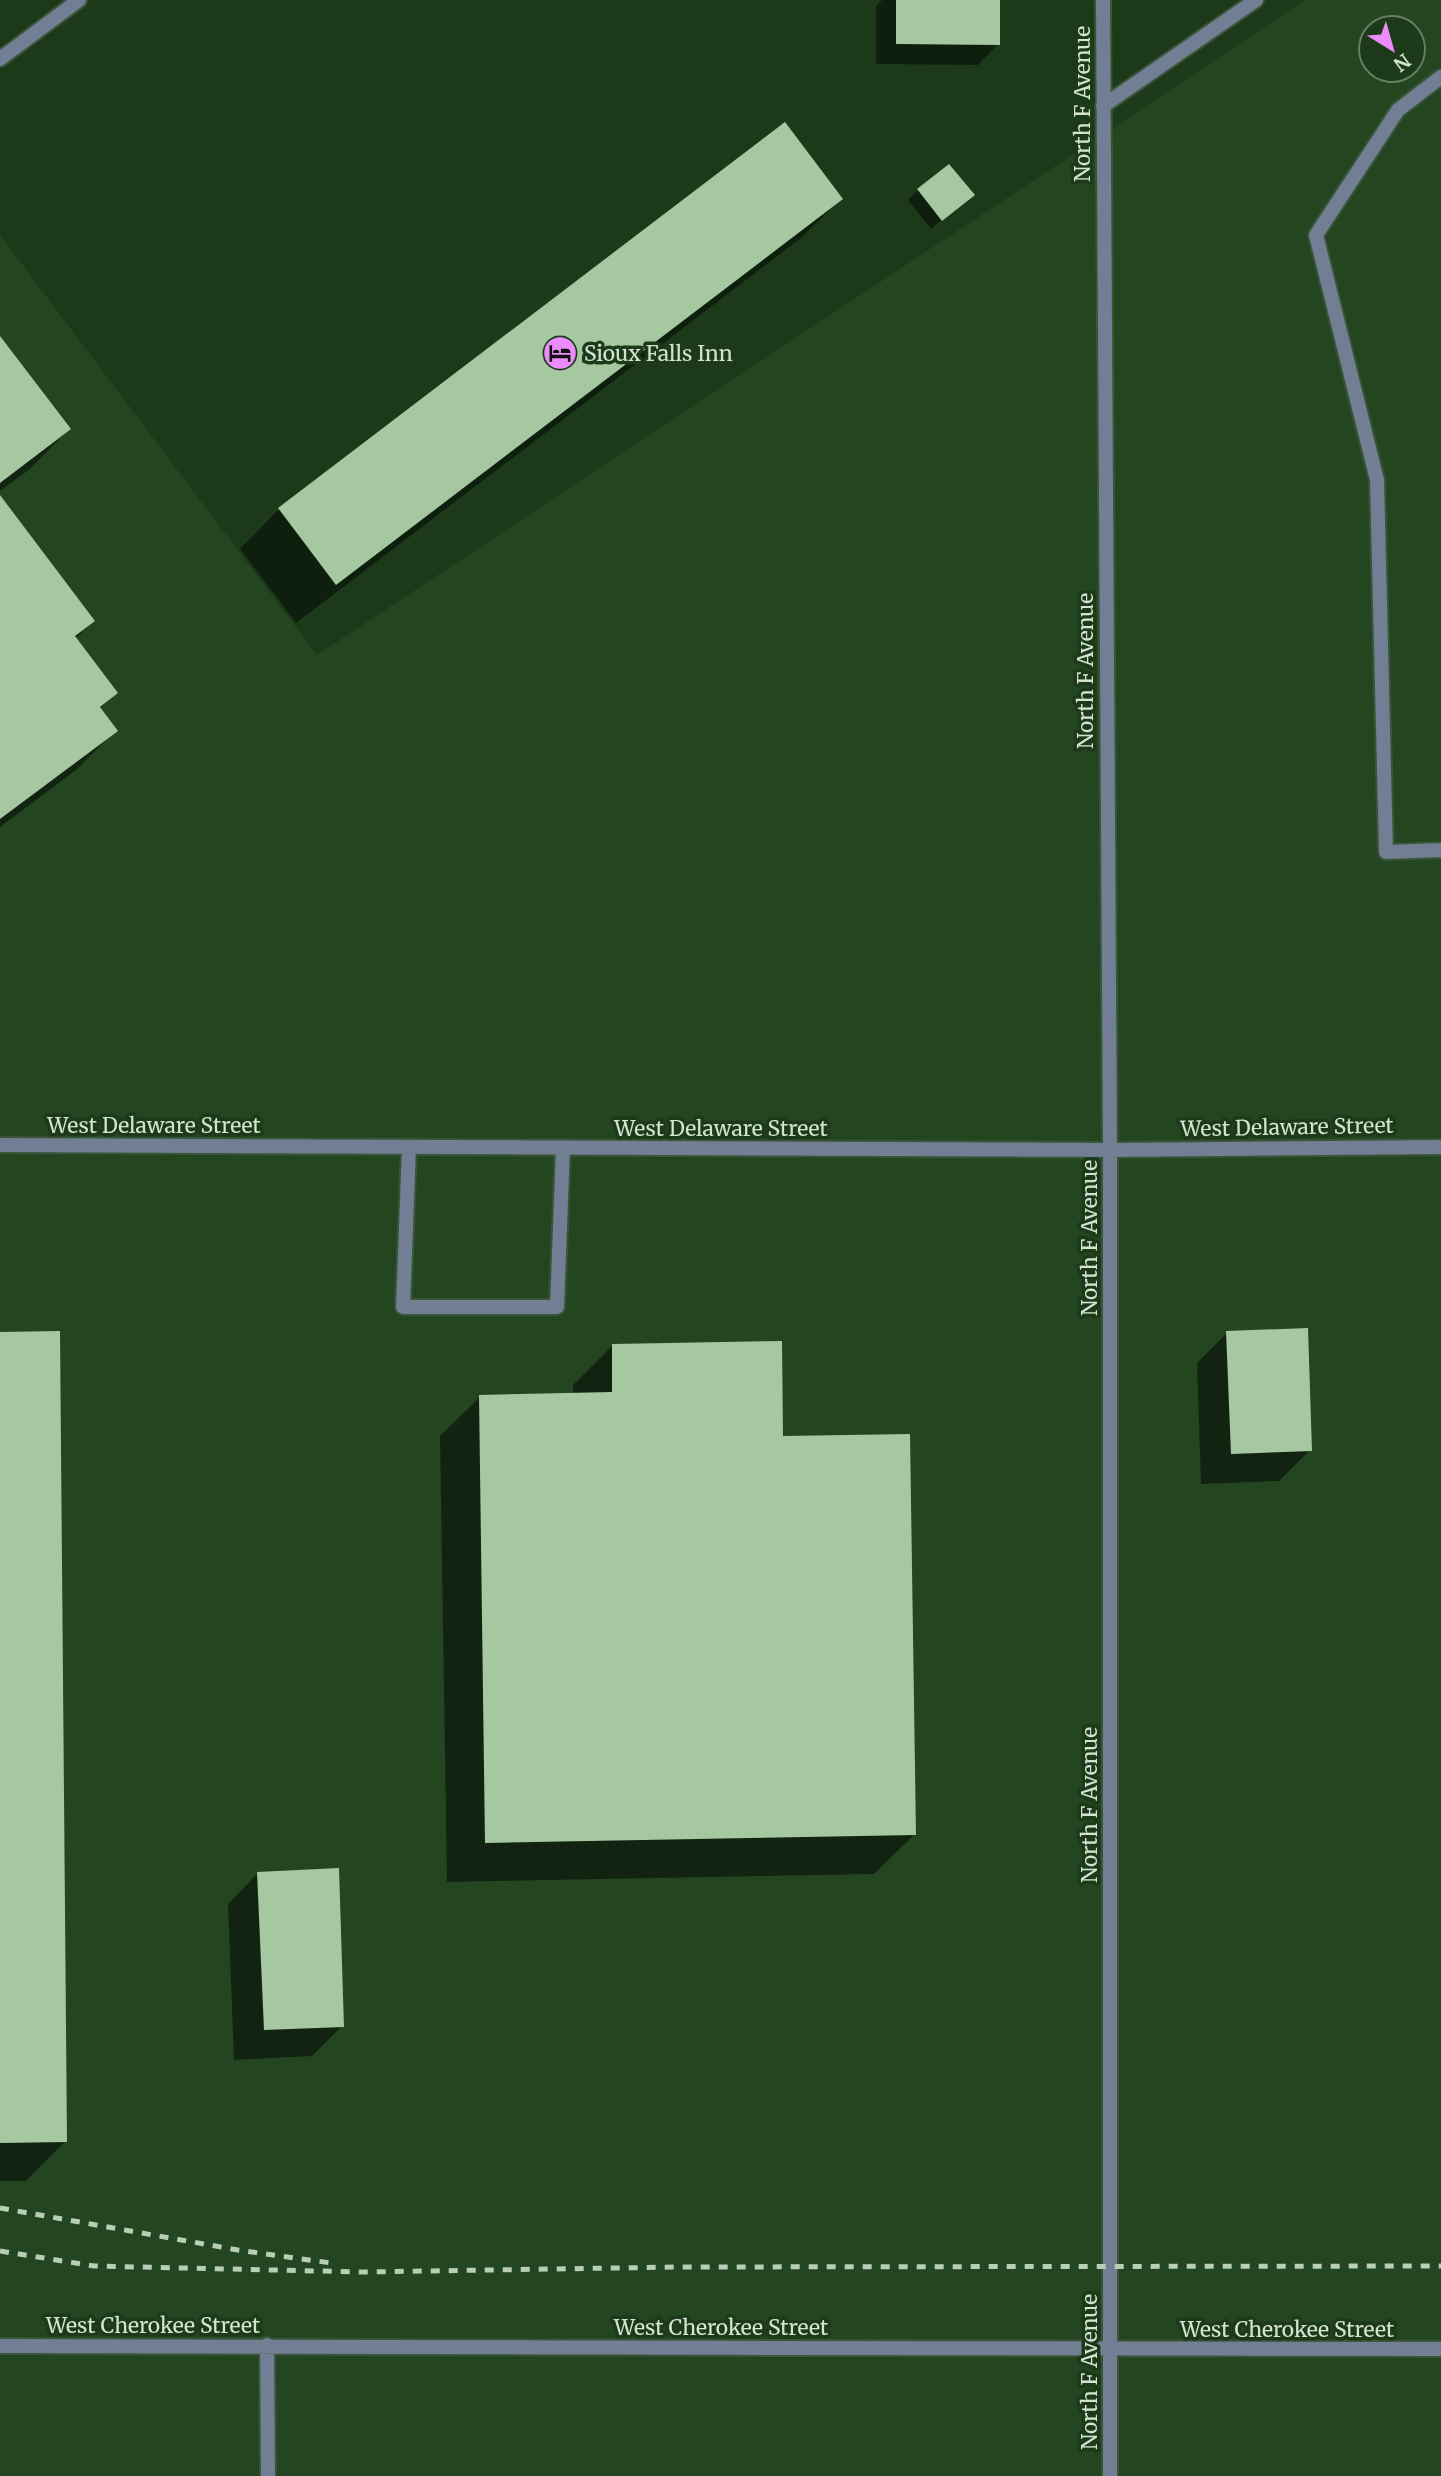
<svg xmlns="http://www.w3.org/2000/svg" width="1441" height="2476" font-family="Merriweather,serif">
<rect width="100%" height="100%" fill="#1c3a1a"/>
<path fill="#234520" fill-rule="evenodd" d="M1306 0H1441V2476H0V235L317 655ZM1371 28H1413V70H1371Z"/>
<path fill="#0007" d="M882 0H998V44L978 65 876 64V6Z
M784 124 841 199 801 238 296 623 240 549 279 509Z
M918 190 972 195 931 229 908 200Z
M0 338 69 429 30 469 0 491Z
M0 498 93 621 75 639 116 693 99 710 115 731 76 770 0 827Z
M1227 1333 1310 1450 1279 1481 1201 1484 1197 1363Z
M0 1334 65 2142 26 2181H0Z
M612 1346 782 1437 914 1835 874 1874 447 1882 440 1436 480 1397 573 1395V1385Z
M258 1873 342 2026 312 2056 234 2060 228 1904Z"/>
<path fill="#a5c8a1" d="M896 0H1000V45L896 44Z
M785 122 843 199 336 585 278 508Z
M949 164 975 195 942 221 917 189Z
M0 336 71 429 0 483Z
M0 495 95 621 75 636 118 693 100 707 118 731 0 819Z
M1308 1328 1312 1451 1231 1454 1226 1331Z
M60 1331 67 2142 0 2143V1332Z
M782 1341 783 1436 910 1434 916 1835 485 1843 479 1395 612 1392V1344Z
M339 1868 344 2027 264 2030 257 1872Z"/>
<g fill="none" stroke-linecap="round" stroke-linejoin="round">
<g stroke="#395537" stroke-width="18">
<path id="lane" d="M1441 77 1398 110 1316 235 1377 480 1386 852 1441 850
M409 1147 403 1307H557L563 1148"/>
</g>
<g stroke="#395537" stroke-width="18">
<path id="street" d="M1103 0 1110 1150V2476
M0 59 79 0
M1103 106 1256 0
M0 1145 1110 1150 1441 1147
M267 2345 268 2476
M0 2346C480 2345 961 2351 1441 2349"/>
</g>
<use href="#lane" stroke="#717e94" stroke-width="14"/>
<use href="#street" stroke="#717e94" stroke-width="14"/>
<path stroke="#b9cdb7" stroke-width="5" stroke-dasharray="9 9" stroke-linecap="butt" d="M0 2208 238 2250 331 2263
M0 2251 94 2266 362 2272 679 2267 1441 2266"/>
</g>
<defs>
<g id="hotel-disc" transform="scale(1.75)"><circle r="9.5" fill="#ec8cfa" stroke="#1c3a1a"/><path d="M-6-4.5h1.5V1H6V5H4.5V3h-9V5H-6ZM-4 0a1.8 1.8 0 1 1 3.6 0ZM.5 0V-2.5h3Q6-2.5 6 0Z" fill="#111"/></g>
</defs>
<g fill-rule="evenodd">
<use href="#hotel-disc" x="560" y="353"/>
</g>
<g text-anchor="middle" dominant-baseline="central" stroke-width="7" stroke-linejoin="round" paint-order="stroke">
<g font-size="21" fill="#d2e4d0" stroke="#1c3a1a">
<text transform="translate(1082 104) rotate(-90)">North F Avenue</text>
<text transform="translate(1085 671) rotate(-90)">North F Avenue</text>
<text x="154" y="1125">West Delaware Street</text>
<text transform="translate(1287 1127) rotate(-1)">West Delaware Street</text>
<text x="721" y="1128">West Delaware Street</text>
<text transform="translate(1089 1238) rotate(-90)">North F Avenue</text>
<text transform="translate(1089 1805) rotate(-90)">North F Avenue</text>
<text x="153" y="2325">West Cherokee Street</text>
<text x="721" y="2327">West Cherokee Street</text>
<text x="1287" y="2329">West Cherokee Street</text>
<text transform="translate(1089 2372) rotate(-90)">North F Avenue</text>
</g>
<g font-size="21" fill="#d2e4d0" stroke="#1c3a1a" text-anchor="start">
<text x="584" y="353">Sioux Falls Inn</text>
</g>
</g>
<g transform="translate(1392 49) rotate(143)"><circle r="33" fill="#1c3a1a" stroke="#657e63" stroke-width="2"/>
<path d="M0-5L12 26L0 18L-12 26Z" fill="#ec8cfa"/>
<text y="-10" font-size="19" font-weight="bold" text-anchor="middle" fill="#d2e4d0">N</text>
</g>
</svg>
